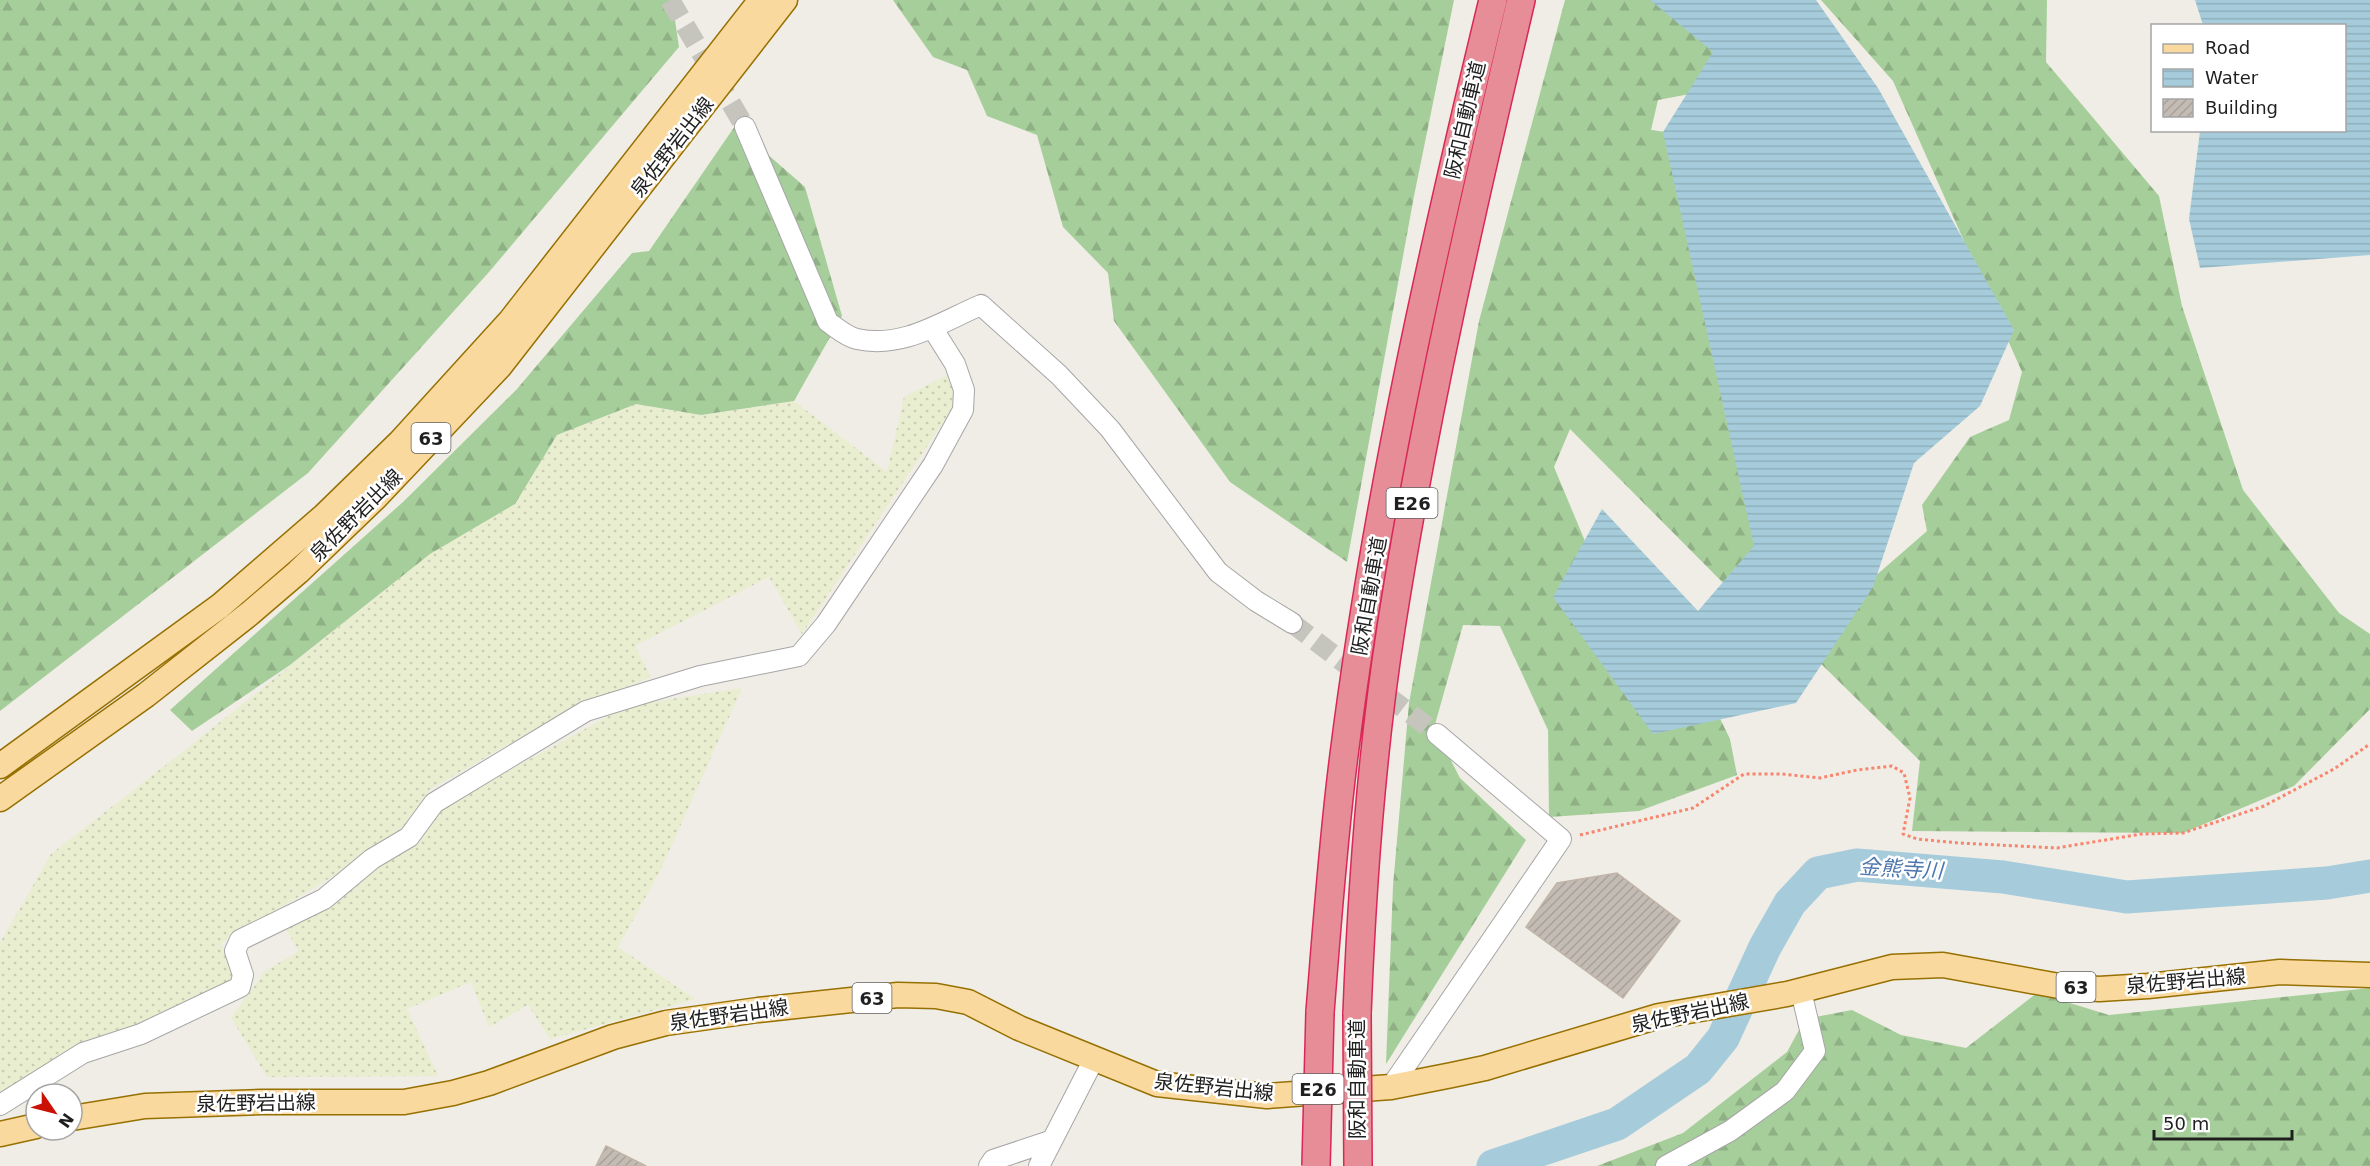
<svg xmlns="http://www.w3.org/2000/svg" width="2370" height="1166" font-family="'DejaVu Sans','Noto Sans JP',sans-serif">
<defs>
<pattern id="farmland-dots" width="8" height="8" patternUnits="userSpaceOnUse" patternTransform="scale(1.5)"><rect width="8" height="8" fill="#eaeed0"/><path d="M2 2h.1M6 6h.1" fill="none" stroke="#c8ccb2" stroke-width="1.8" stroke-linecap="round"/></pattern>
<pattern id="forest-firs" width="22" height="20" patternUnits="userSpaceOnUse" patternTransform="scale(1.5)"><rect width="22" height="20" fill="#a6ce9a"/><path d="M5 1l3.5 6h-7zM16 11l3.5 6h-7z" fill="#8eb084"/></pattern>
<pattern id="water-rules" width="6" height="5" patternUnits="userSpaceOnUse" patternTransform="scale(1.5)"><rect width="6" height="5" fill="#a6ccdc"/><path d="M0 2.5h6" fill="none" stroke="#8eafbc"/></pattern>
<pattern id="building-hatch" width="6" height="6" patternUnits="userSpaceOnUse" patternTransform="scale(1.5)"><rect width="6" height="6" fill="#c4bcb4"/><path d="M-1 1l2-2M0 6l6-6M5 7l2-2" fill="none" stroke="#a8a19a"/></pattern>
</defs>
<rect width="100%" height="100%" fill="#efede5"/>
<path fill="url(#farmland-dots)" d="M949 374 957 401 802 634 769 577 635 646 651 677 570 709 429 790 399 837 221 943 236 981 0 1096V943L51 854 185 750 430 554 515 504 557 435 636 404 701 415 794 401 887 472 904 397Z
M742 688 661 869 618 947 695 999 550 1039 528 1005 489 1027 471 982 407 1009 438 1076 267 1077 231 1018 265 971 299 951 283 925 437 810 627 706Z"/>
<path fill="url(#forest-firs)" d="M0 0H672L679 47 489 272 308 473 0 711Z
M893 0H1454L1414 196 1347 562 1230 482 1114 321 1108 273 1063 227 1037 135 987 116 967 70 933 57Z
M1565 0H1670L1735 40 1732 86 1658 100 1651 130 1725 140 1797 297 1754 614 1570 429 1554 467 1600 577 1703 684 1730 739 1737 775 1639 811 1549 817 1548 730 1500 626 1463 625 1434 728 1460 778 1526 840 1386 1064 1393 886 1409 703 1479 321Z
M1821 0H2047L2046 62 2159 196 2182 306 2243 490 2339 613 2370 634V709L2294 786 2183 833 1912 831 1920 761 1811 654 1865 585 1927 531 1922 505 1970 437 2009 420 2022 372 1893 81Z
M735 126 805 187 842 316 794 401 701 415 636 404 557 435 515 504 430 554 290 665 192 731 170 710 403 502 517 389 632 253 649 251Z
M2370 988V1166H1597L1683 1133 1787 1052 1805 1019 1852 1010 1901 1035 1966 1048 2037 993 2109 1015Z"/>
<path fill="url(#water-rules)" d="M1650 0H1816L1878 88 2014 330 1980 406 1914 463 1873 587 1796 703 1653 734 1553 597 1602 509 1698 611 1754 546 1663 132 1713 52Z
M2195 0H2370V255L2200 268 2189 219 2200 131 2344 130V26L2203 25Z"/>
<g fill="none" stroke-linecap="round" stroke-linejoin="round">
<path stroke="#a6ccdc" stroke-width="33" d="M1493 1166 1617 1124 1698 1069 1723 1038 1765 947 1790 903 1818 873 1857 865 2003 877 2127 897 2327 883 2370 876"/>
</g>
<path fill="url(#building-hatch)" stroke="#c1b4a7" stroke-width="1.5" d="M1617 873 1680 921 1623 998 1526 927 1557 883Z
M606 1146 646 1166H596Z"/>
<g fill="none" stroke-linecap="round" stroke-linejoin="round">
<path stroke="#c5c4bd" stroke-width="20" stroke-dasharray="20 10" stroke-linecap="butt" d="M670 0 745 127
M1292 623 1437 734"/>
<g stroke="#a6a6a6" stroke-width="22">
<path id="minor" d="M745 127 828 322C837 328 847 337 857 339 903 349 941 322 981 305L1059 375 1110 429 1218 572 1256 601 1292 623
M1391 1087 1561 839 1437 734
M0 1105 83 1053 141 1034 240 987 243 975 235 951 240 940 324 899 372 859 409 837 434 803 586 711 700 676 799 656 826 624 933 465 963 410 964 390 955 364 933 329
M989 1166 993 1160 1050 1141
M1039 1166 1094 1059
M1666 1166 1730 1131 1785 1091 1815 1051 1801 991"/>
</g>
<g stroke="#977002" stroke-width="27">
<path id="major" d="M0 766 220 606 324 516 400 442 511 320 761 0
M0 799 146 695 249 614 298 572 376 497 500 366 785 0
M72 1118 145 1106 262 1102H404L453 1093 489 1083 613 1037 666 1023 758 1010 898 995 936 996 968 1002 1019 1028 1157 1084 1267 1096 1391 1087 1452 1075 1485 1068 1659 1016 1787 994 1892 967 1943 965 2059 986 2099 989 2148 986 2280 972 2370 975
M0 1134 36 1126"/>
</g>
<g stroke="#d92757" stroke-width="30">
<path id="highway" d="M1320 1012C1327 926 1333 840 1344 755 1376 501 1433 248 1493 0
M1357 1014C1362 885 1371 756 1391 628 1424 417 1472 208 1521 0"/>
</g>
<path stroke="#f8856d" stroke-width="3" stroke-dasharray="3 3" stroke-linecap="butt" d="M1580 835 1693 808 1744 774H1782L1820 778 1857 770 1892 766 1904 773 1910 798 1903 834 1917 839 1959 843 2057 848 2141 834 2183 833 2264 806 2334 769 2370 744"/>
<use href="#minor" stroke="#fff" stroke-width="20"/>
<use href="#major" stroke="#fad99f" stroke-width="24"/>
<use href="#highway" stroke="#e68d98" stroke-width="27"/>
<g stroke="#d92757" stroke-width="30" stroke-linecap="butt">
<path id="highway-bridge" d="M1357 1014 1358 1166
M1316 1166 1320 1012"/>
</g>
<use href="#highway-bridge" stroke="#e68d98" stroke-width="27"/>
</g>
<g text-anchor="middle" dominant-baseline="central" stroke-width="5" stroke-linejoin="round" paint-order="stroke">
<g fill="#fff" stroke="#626262" stroke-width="1.5">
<rect x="411.5" y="423" width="39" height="30" rx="4.5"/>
<rect x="1386.5" y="488" width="51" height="30" rx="4.5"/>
<rect x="2056.5" y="972" width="39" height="30" rx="4.5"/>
<rect x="852.5" y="983" width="39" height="30" rx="4.5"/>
<rect x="1292.5" y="1074" width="51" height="30" rx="4.5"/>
</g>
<g font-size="18" font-weight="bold" fill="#1f1f1f">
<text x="431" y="438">63</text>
<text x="1412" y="503">E26</text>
<text x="2076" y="987">63</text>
<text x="872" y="998">63</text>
<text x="1318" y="1089">E26</text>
</g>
<g font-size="20" fill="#1f1f1f" stroke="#fff">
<text transform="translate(1465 120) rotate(-77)">阪和自動車道</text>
<text transform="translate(672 147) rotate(-52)">泉佐野岩出線</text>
<text transform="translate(356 515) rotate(-45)">泉佐野岩出線</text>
<text transform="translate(1369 596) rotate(-80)">阪和自動車道</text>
<text transform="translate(2186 981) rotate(-5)">泉佐野岩出線</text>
<text transform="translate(1690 1013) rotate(-12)">泉佐野岩出線</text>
<text transform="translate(729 1015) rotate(-8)">泉佐野岩出線</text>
<text transform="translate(1357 1079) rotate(-90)">阪和自動車道</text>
<text transform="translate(1214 1087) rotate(6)">泉佐野岩出線</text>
<text transform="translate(256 1103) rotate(-1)">泉佐野岩出線</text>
</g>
<g font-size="21" font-style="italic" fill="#4c76ad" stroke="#fff">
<text transform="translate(1901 869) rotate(3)">金熊寺川</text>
</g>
</g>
<rect x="2151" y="24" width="195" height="108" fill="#ffffff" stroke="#a5a5a5" stroke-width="1.5"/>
<rect x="2163" y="44" width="30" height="9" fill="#fad99f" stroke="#a5a5a5" stroke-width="1.5"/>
<text x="2205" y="54" font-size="18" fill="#1f1f1f">Road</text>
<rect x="2163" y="69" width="30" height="18" fill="url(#water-rules)" stroke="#a5a5a5" stroke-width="1.5"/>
<text x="2205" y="84" font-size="18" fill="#1f1f1f">Water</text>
<rect x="2163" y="99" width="30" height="18" fill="url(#building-hatch)" stroke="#a5a5a5" stroke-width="1.5"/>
<text x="2205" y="114" font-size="18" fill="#1f1f1f">Building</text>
<g transform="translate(54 1112) rotate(125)"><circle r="28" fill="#ffffff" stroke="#a5a5a5" stroke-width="1.5"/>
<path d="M0-4.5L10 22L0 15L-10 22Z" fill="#ca1103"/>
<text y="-9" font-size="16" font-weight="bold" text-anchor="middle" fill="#1f1f1f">N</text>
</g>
<path d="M2154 1130v9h138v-9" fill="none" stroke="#1f1f1f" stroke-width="3"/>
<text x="2163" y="1130" font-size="18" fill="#1f1f1f" stroke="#ffffff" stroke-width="4.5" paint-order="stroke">50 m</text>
</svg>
